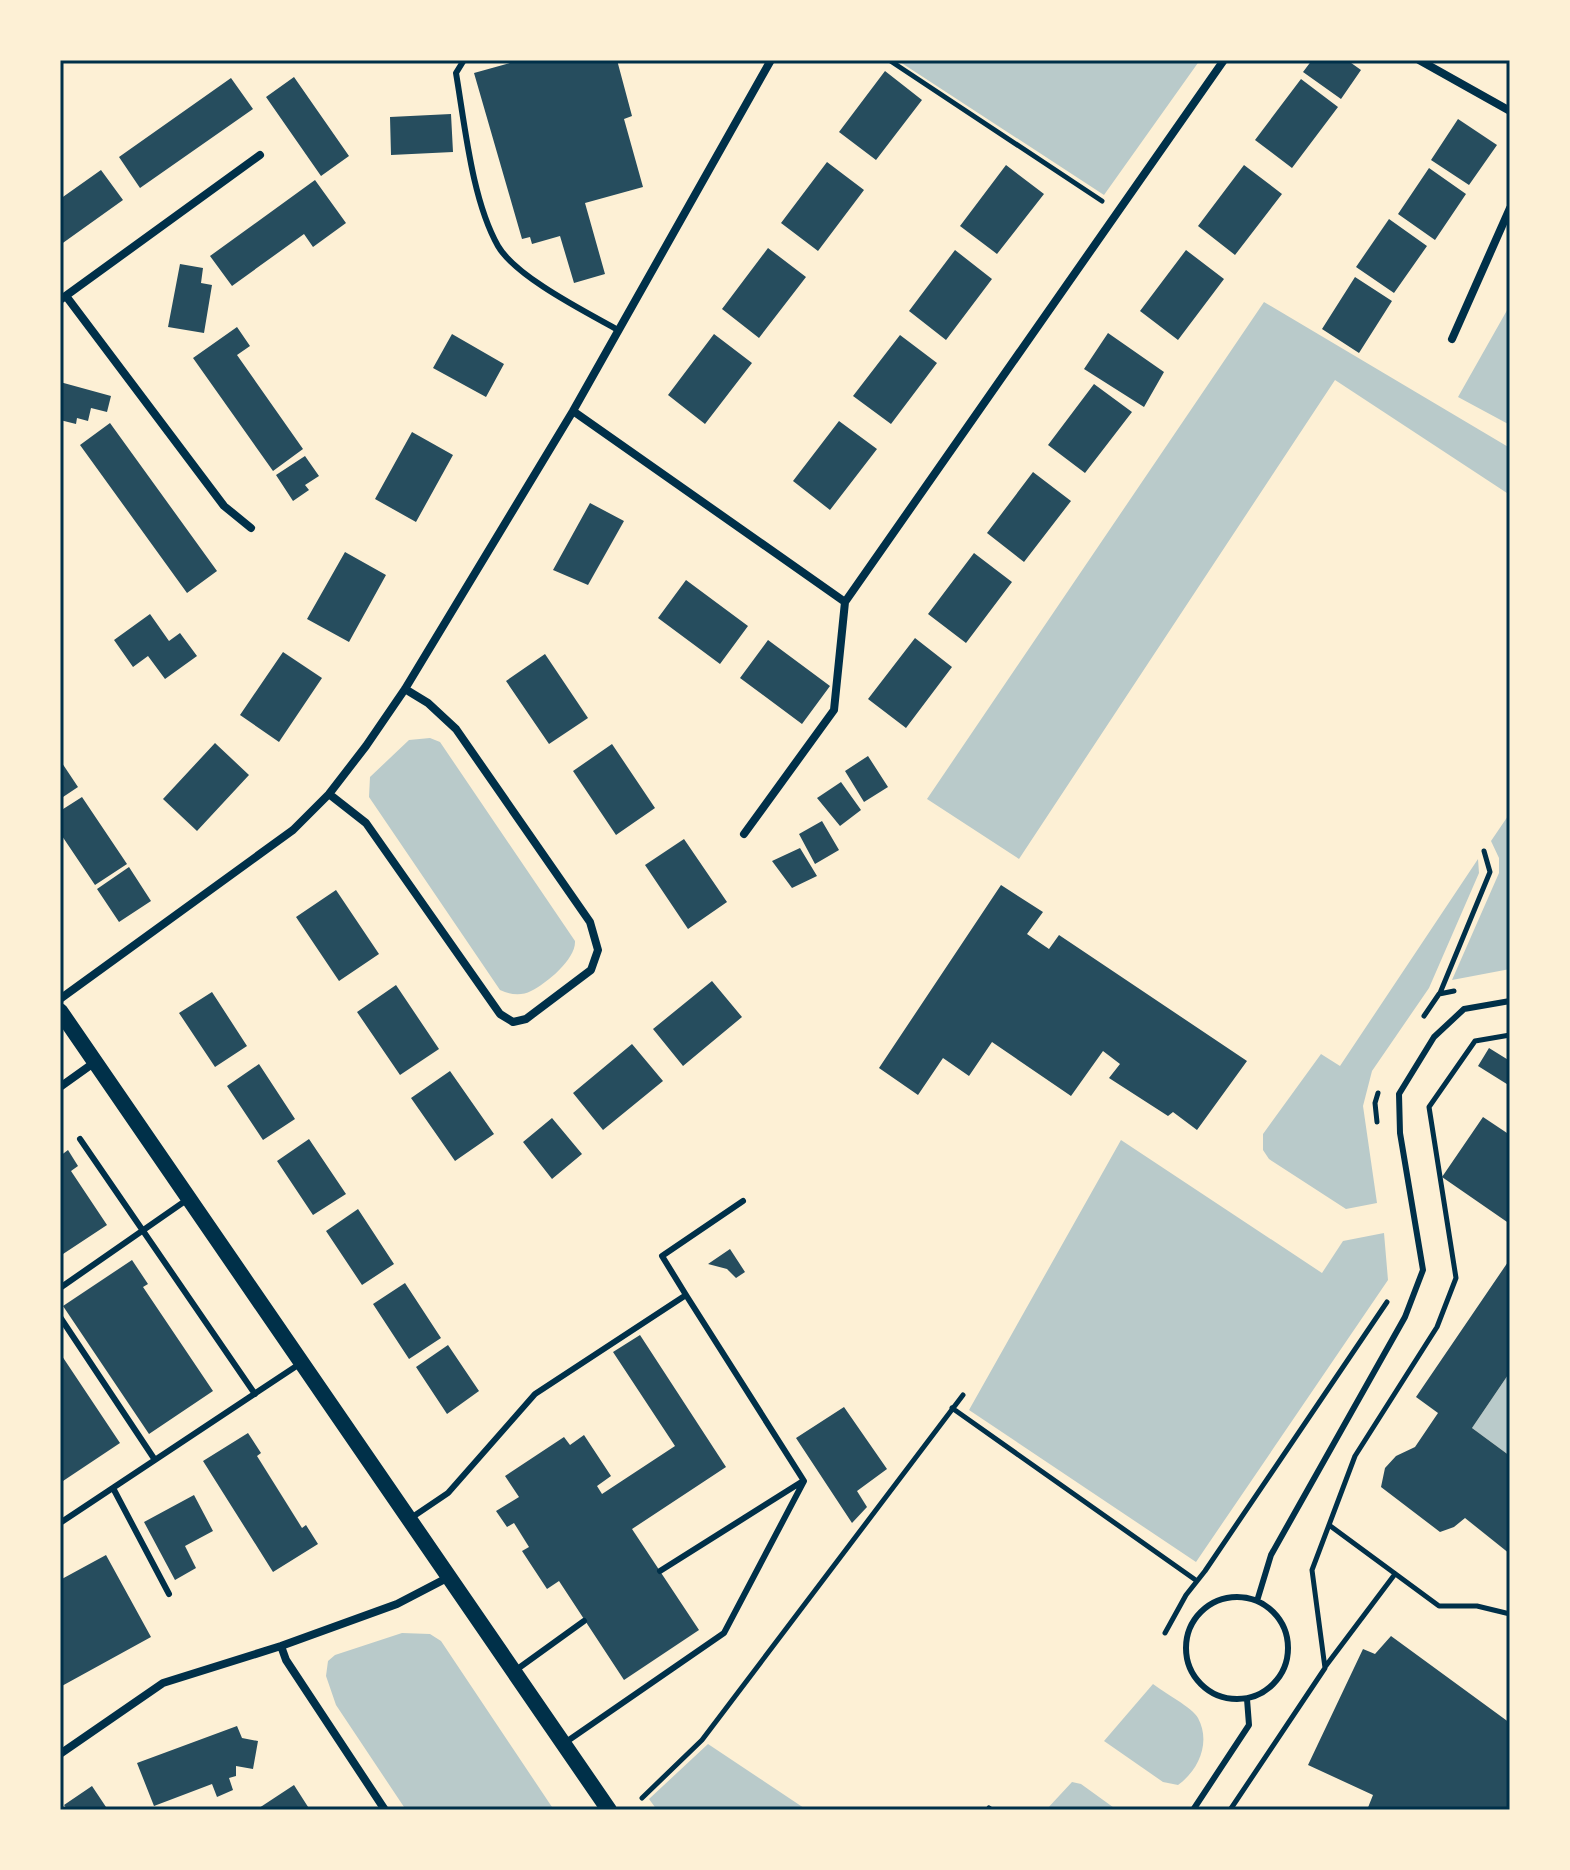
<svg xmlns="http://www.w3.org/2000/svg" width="1570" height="1870" font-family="Overpass,sans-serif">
<rect width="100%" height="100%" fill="#fdf0d5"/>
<path fill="#b9caca" d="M897 60H1200L1104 195Z
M1264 302 1510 448V495L1335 380 1019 859 927 799Z
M1510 305V425L1458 397Z
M430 738 440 742 575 941C576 959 547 983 531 991 522 996 510 995 500 990L369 797 370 777 409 740Z
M1510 813V969L1452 980 1499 873V858L1491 841Z
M1478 859 1479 873 1429 988 1372 1071 1363 1106 1377 1203 1346 1209 1269 1159 1263 1150V1134L1321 1054 1340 1066Z
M1121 1140 1322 1273 1343 1241 1384 1233 1388 1280 1196 1562 969 1410Z
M1510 1372V1456L1472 1428Z
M402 1633 430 1634 441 1641 554 1810H406L336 1705 326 1676 328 1661 335 1655Z
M1153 1684C1163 1692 1193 1708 1198 1718 1211 1742 1199 1770 1178 1785L1163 1782 1104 1741Z
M708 1744 807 1810H657L649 1799Z
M1072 1782 1081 1784 1117 1810H1046Z"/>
<path fill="#264d5e" d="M521 60H617L632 116 624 119 643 187 585 203 605 274 574 283 560 236 532 244 530 237 522 239 474 73Z
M1312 60H1347L1361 70 1341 99 1303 72Z
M885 71 922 100 876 160 839 132Z
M294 77 349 156 321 176 266 97Z
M231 78 253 109 140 188 119 157Z
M1301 79 1338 107 1292 168 1255 140Z
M451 114 453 152 391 155 390 117Z
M1458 119 1497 145 1469 185 1431 160Z
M827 162 864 190 818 251 781 223Z
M1006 165 1044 194 997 254 960 226Z
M1244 165 1282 194 1235 255 1198 226Z
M1429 168 1466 194 1435 240 1398 214Z
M101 170 123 200 60 245V199Z
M315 180 346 223 313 247 304 234 232 286 210 256Z
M1389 219 1427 246 1394 293 1356 267Z
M768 248 806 277 759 338 722 309Z
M955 250 992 279 946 340 909 311Z
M1186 250 1224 279 1178 340 1140 311Z
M180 264 203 268 201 283 212 285 204 333 168 327Z
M1355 277 1392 301 1359 353 1322 329Z
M237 327 250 346 237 355 303 449 273 471 193 358Z
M1108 333 1164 372 1144 407 1084 369Z
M452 334 504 364 486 397 433 368Z
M714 334 752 363 705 424 668 395Z
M900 335 937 363 891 424 853 396Z
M60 382 111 396 107 412 91 408 88 421 77 418 76 424 60 420Z
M1094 384 1132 412 1085 473 1048 445Z
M839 421 877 449 830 510 793 481Z
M110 423 217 571 187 593 80 445Z
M412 432 453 455 416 522 375 499Z
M305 456 319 476 305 485 309 490 293 501 276 475Z
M1033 472 1071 501 1024 562 987 533Z
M590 503 624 521 588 585 553 570Z
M345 552 386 575 349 642 307 619Z
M974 553 1012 582 966 643 928 614Z
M686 580 748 626 720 664 658 618Z
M150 614 169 641 180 633 197 656 165 679 148 656 133 667 114 640Z
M915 638 952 667 906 728 868 699Z
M768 640 830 686 802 724 740 678Z
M283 652 322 678 279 742 240 715Z
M545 654 588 718 549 744 506 681Z
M215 743 249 775 197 831 163 799Z
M612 744 655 808 616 835 573 771Z
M868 756 888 787 864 802 845 771Z
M60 760 78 787 60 799Z
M841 782 861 810 840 826 817 798Z
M82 797 127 864 95 885 60 833V811Z
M822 821 839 850 815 864 799 834Z
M684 839 727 902 688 929 645 865Z
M800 848 817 876 792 888 772 861Z
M129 867 151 901 119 922 97 889Z
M1001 885 1043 912 1027 934 1049 949 1059 935 1247 1061 1197 1130 1173 1112 1168 1116 1109 1078 1120 1064 1103 1051 1071 1096 992 1042 969 1076 943 1058 918 1095 879 1068Z
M336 890 379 954 339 981 296 917Z
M712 981 742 1017 683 1066 653 1029Z
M396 985 439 1049 400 1075 357 1012Z
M212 992 247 1046 215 1067 179 1013Z
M632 1044 663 1081 603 1130 573 1093Z
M1489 1048 1510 1061V1086L1478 1066Z
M259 1064 295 1119 263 1140 227 1086Z
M450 1071 494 1134 455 1161 411 1098Z
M1483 1117 1510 1135V1224L1442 1177Z
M552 1118 582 1154 552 1179 523 1142Z
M309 1139 346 1194 313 1215 277 1161Z
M68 1150 78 1166 71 1171 107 1225 60 1256V1156Z
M358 1209 394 1264 362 1285 326 1231Z
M730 1249 745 1272 736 1278 727 1269 708 1264Z
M1510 1259V1372L1472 1428 1510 1456V1554L1465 1518 1454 1527 1440 1532 1381 1487 1385 1468 1396 1456 1415 1447 1438 1413 1416 1397Z
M132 1260 148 1284 143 1287 213 1391 149 1434 63 1306Z
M405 1283 441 1338 409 1359 373 1304Z
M640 1335 726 1467 632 1529 699 1630 624 1680 559 1581 547 1589 522 1551 529 1547 514 1523 507 1527 496 1511 519 1497 505 1476 564 1437 570 1445 584 1435 611 1476 597 1486 602 1494 675 1446 613 1352Z
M448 1345 479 1391 447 1414 416 1367Z
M60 1353 120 1443 60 1483Z
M844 1407 887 1469 857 1491 867 1507 852 1523 796 1438Z
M248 1433 261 1453 257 1456 302 1528 306 1525 318 1544 273 1572 203 1461Z
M194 1495 213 1531 185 1546 196 1568 175 1580 144 1522Z
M106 1555 151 1637 60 1687V1580Z
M1391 1636 1510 1723V1810H1367L1373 1795 1308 1765 1363 1649 1375 1654Z
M237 1726 242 1738 258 1741 253 1769 236 1766V1776L229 1778 233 1790 217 1797 212 1784 154 1806 137 1763Z
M294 1785 310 1810H256Z
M92 1786 108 1810H68L64 1805Z"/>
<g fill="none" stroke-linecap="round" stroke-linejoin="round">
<path stroke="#003049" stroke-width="5" d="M889 60 1102 201
M1440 993 1490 872 1484 851
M1424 1016 1439 994 1454 991
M1377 1122 1375 1103 1378 1093
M952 1408 1197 1581
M1329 1525 1439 1606H1477L1510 1614
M1165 1633 1186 1595 1205 1571 1387 1302
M1325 1667 1395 1574
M642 1798 702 1740 963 1395
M989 1808 992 1810
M1230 1810 1325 1668 1312 1570 1355 1456 1437 1327 1456 1278 1429 1107 1475 1041 1510 1035"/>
<path stroke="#003049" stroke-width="6" d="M464 60 456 73C465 126 472 200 498 246 516 277 586 312 618 330
M80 1139 255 1394
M60 1288 188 1199
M686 1295 662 1256 743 1201
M60 1317 155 1460
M113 1488 169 1594
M411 1518 448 1493 535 1394 686 1295 804 1481 724 1633 566 1742
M60 1523 301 1363
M660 1571 803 1481
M1186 1648a51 51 0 1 1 102 0a51 51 0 1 1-102 0Z
M1257 1601 1271 1555 1405 1317 1423 1270 1400 1133 1399 1094 1434 1037 1464 1009 1510 1001
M516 1670 584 1621
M1193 1810 1249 1725 1247 1699"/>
<path stroke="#003049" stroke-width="8" d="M1419 60 1510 111
M66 296 224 506 251 528
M60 300 260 155
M1452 339 1510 208
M573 411 845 602 1224 60
M329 794 366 823 500 1014 513 1022 526 1019 591 970 598 950 590 922 456 729 428 703 405 689
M744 834 834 710 845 602
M60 999 293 830 329 794 366 746 405 689 573 411 771 60
M60 1087 95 1062
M281 1646 286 1660 385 1810
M60 1754 163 1683 281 1646 397 1604 447 1578"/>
<path stroke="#003049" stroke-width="16" d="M60 1011 609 1810"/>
</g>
<rect width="1570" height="1870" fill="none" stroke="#fdf0d5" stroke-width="124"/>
<rect x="62" y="62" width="1446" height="1746" fill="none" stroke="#003049" stroke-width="3"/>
</svg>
